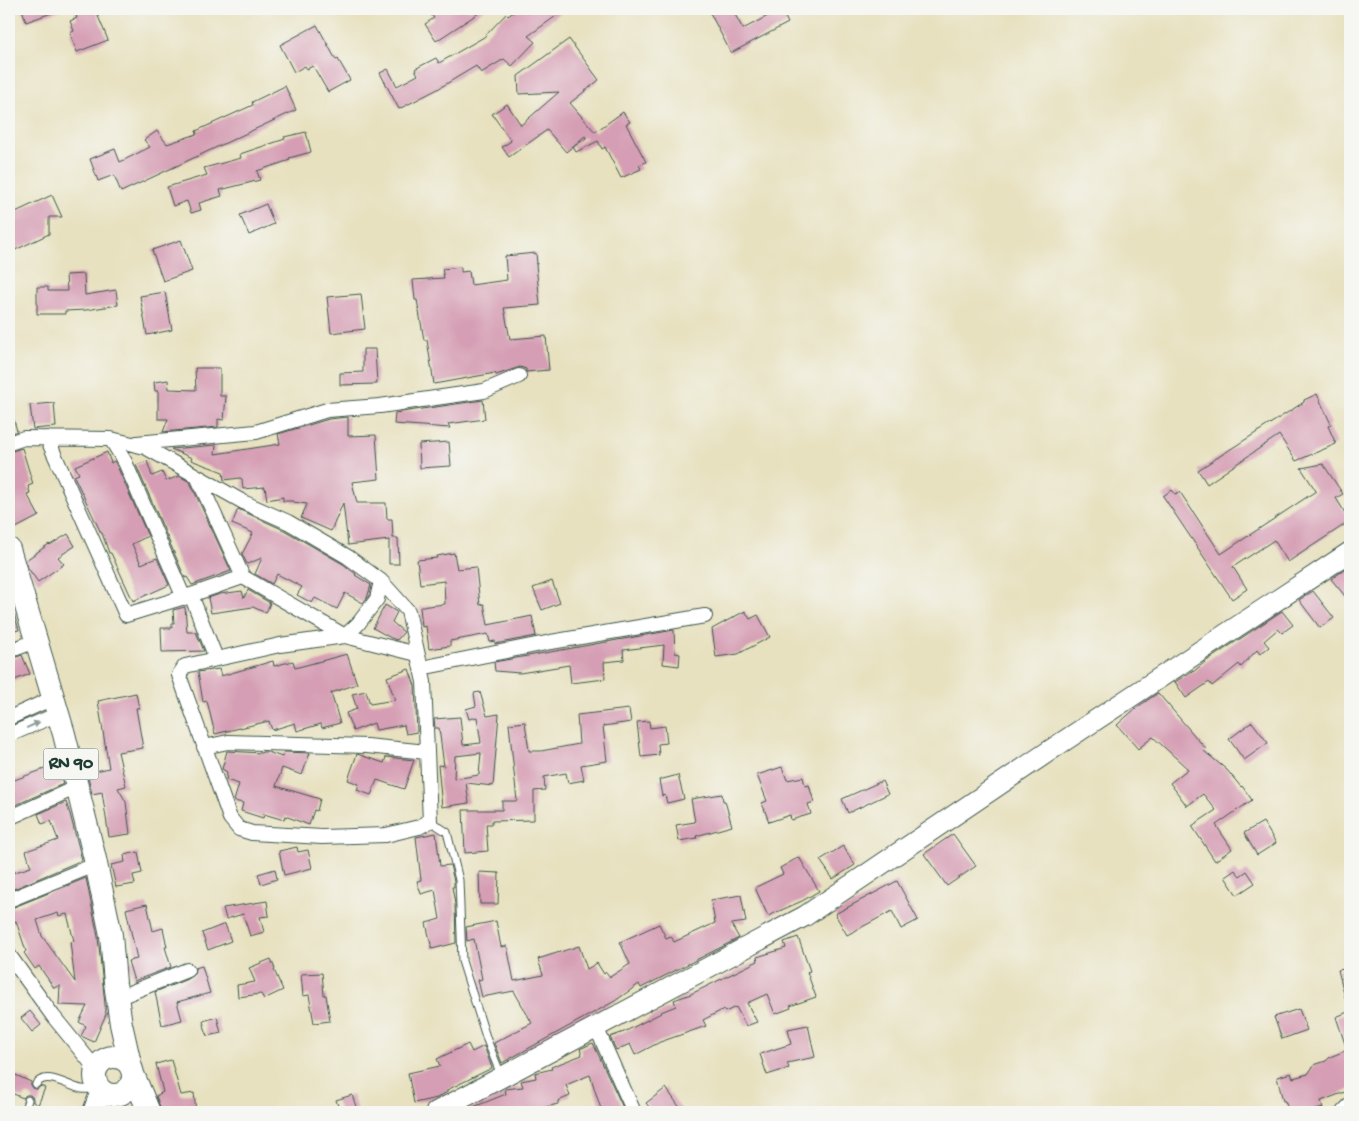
<svg xmlns="http://www.w3.org/2000/svg" width="1359" height="1121" font-family="'Gochi Hand',sans-serif">
<rect width="100%" height="100%" fill="#f6f6f2"/>
<filter id="ink" filterUnits="userSpaceOnUse"><feTurbulence type="fractalNoise" baseFrequency=".02" numOctaves="2"/><feDisplacementMap in="SourceGraphic" scale="10" xChannelSelector="R" yChannelSelector="G"/><feConvolveMatrix kernelMatrix="1 2 1 2 8 2 1 2 1" color-interpolation-filters="sRGB"/></filter>
<filter id="wash" filterUnits="userSpaceOnUse"><feTurbulence type="fractalNoise" baseFrequency=".0096" numOctaves="4" result="noise"/><feDisplacementMap in="SourceGraphic" scale="20" xChannelSelector="R" yChannelSelector="G"/><feGaussianBlur stdDeviation="1.12" result="paint"/><feColorMatrix in="noise" values="0 0 0 0 0 0 0 0 0 0 0 0 0 0 0 0 0 1.4 0 .05"/><feComposite in="paint" operator="in"/></filter>
<g filter="url(#wash)">
<rect width="100%" height="100%" fill="#e7e1bf"/>
<g id="blocks">
<path fill="#d59eb4" fill-rule="evenodd" d="M22 9H60V10L26 22Z
M74 9H95L108 40 77 52 70 33 74 31 70 21 77 18Z
M427 9H485L436 41 425 24 434 18Z
M518 9H566L528 36 535 42 512 66 504 59 481 73 476 66 436 90 399 109 380 73 388 69 397 86 418 75 415 69 436 58 439 63 484 37 506 14 508 16Z
M708 9H732L743 29 781 9 788 23 731 53Z
M317 25 336 60 338 59 350 80 328 92 313 66 307 69 305 66 294 72 280 45Z
M569 39 599 80 570 103 595 132 623 112 630 122 626 124 646 162 639 165 641 169 621 178 605 147 602 149 598 141 576 152 573 147 586 138 585 136 566 152 547 130 509 157 502 147 511 141 492 114 507 104 521 125 559 92 519 94 518 76Z
M285 86 296 110 121 192 114 175 98 181 90 159 115 149 120 162 150 147 144 140 157 131 167 144 197 134 196 131 253 105 252 102Z
M306 132 311 152 289 158 290 160 257 171 260 180 220 190 222 196 199 203 201 210 191 213 187 201 173 206 167 187 207 175 204 168 241 158 240 154 285 139 284 137Z
M52 195 62 217H49V234L13 251 9 242V215Z
M266 204 274 224 249 235 240 215Z
M181 240 192 271 163 281 152 250Z
M536 253 537 264H536L540 305 504 308 510 339 546 336 549 370 526 372V369L520 367 496 375 495 373 434 384 427 340H424L417 300H415L413 280 444 278 442 269 461 267V272L469 271 471 285 507 280 505 256Z
M84 274 85 295 116 290 118 305 86 310 65 311V314H37V287H48V291H67L66 275Z
M165 292 172 330 147 335 140 296Z
M361 294 365 329 331 333 327 297Z
M363 349H375L377 384 340 385V373L363 372Z
M195 368H220V396H226L224 420 218 419V427L163 432 168 419H158V391H155L154 382 168 380 169 389 196 390Z
M1317 394 1331 424 1328 426 1336 444 1296 461 1279 435 1207 484 1198 470 1304 402V400Z
M483 400 485 419 448 424 450 428 394 424 395 413Z
M54 403 56 427 33 429 30 405Z
M11 410 17 431 9 434V411Z
M348 417V436L376 435 379 479 352 482 357 503H386L387 519H392L393 538H398L399 564H389V540L348 545 343 503 331 531 301 518 307 504 293 502V501H283V497L267 500 265 487 243 489 242 479 240 478 224 480 223 472 191 460 192 458 171 449 216 445 215 454 280 444 278 434 329 419Z
M449 442 451 466 420 468 419 444Z
M22 448 33 484 28 486 30 493 27 494 39 516 16 528 9 514V452Z
M107 452 111 463 114 461 117 466 148 536 132 544 141 564 157 558 169 585 133 601 111 553H109L102 533H101L74 476 79 474 75 466Z
M147 461 152 476 162 472 166 481 179 476 190 482 231 571 192 585 187 577 185 578 136 465Z
M1323 464 1343 494 1336 498 1350 521 1288 562 1274 540 1233 567 1247 589 1232 599 1163 496 1172 490 1175 494 1180 492 1221 554 1316 491 1301 468Z
M238 509 284 530 343 564 356 574 355 575 371 585 367 598 363 603 345 593 337 609 315 598 312 603 297 595 302 587 277 574 272 584 255 574 262 558 247 564 242 554 253 533 232 524Z
M68 534 75 546 58 557 64 564 38 582 28 568 26 560 49 544 50 545Z
M454 553 457 569 476 567 480 605 484 604 488 625 532 616 536 636 495 644V641L490 642 488 634 450 641V646L429 649 426 626 422 627 420 607 445 604 444 581 420 584 417 560 437 558V556Z
M1350 566V602L1331 579Z
M552 581 560 603 542 610 533 588Z
M248 590 270 603 266 613 253 607 211 613 208 598 220 594 242 591 244 598Z
M1313 591 1334 618 1320 628 1299 600Z
M9 598 19 630 9 632Z
M385 605 397 612 392 622 404 632 397 640 391 638 373 628Z
M185 607 187 632H196L204 651 162 652 161 628H172V623H174L173 610Z
M745 611 750 619 758 615 770 637 738 654 716 657 712 629Z
M1282 611 1293 625 1282 633 1278 629 1264 641 1269 647 1260 654 1257 650 1241 667 1239 664 1212 686 1209 682 1186 698 1175 682 1192 671 1193 672 1205 662Z
M674 630 675 653 680 654 679 666 663 664 664 645 623 650 624 660 604 662 605 679 571 683 569 665 520 673 495 671 494 662Z
M347 654 357 684 331 693 340 723 322 728 321 724 297 731 295 723 272 730 269 721 215 734 207 701 203 702 198 672 219 669 221 676 273 661 274 666 293 661 295 668Z
M22 655 30 674 9 682V660Z
M409 669 415 686 417 732 406 734 404 725 376 730 374 723 353 731 346 713 357 709 352 694 366 691 370 704 395 700 387 677Z
M480 692 487 716 499 714 493 786 466 783 469 803 442 807 438 765 444 766 439 728H435L434 719 460 717 463 745 481 743 477 717 469 719 466 709 476 706 474 693ZM481 753 479 775 454 779 455 756Z
M136 693 139 708H136L143 748 118 752 126 786 118 788 126 802 130 834 109 837 102 792 92 794 87 773 109 768 98 701Z
M1158 693 1206 749 1204 751 1227 770 1241 787 1242 786 1252 800 1216 825 1232 849 1215 861 1192 826 1216 810 1203 794 1187 806 1170 783 1188 769 1153 737 1138 749 1117 725 1136 708Z
M629 709 631 722 603 726 607 761 581 765 584 780 568 783 566 773 544 777 545 790 534 791V820L492 821V824H486L488 851 465 853 463 810H502V801H517L509 724 525 722 529 751H541L579 744 577 715Z
M649 721 650 728 665 726 667 743 658 744 659 755 641 757 637 722Z
M1252 722 1268 743 1244 760 1229 739Z
M227 751 261 753 262 752H268L282 757 284 752 310 753 302 775 282 768 276 786 320 799 317 811 314 810 309 825 285 816 284 820 264 814 263 818 241 811 243 803 234 801 239 784 226 780 227 772 222 769Z
M357 754 384 763 386 757 414 760 404 789 377 780 371 795 357 790 359 784 348 780Z
M58 764 63 784 9 808V782Z
M782 767 787 780 803 777 805 786 809 785 814 802 808 804 811 814 791 820 790 815 769 822 762 803 767 801 757 775Z
M678 775 684 799 667 803 665 795 662 796 659 780Z
M882 781 888 794 848 813 842 799Z
M722 794 723 801H725L732 826 696 836 697 838 679 841 676 825 695 822 691 799Z
M66 802 70 814 82 860 9 891V874L31 867 26 851 58 840 51 821 42 824 38 814Z
M1263 822 1276 843 1257 855 1244 833Z
M436 833 440 866 450 865 454 881V887H452L455 904 456 943 432 949 426 923 440 919 435 890 421 894 417 881 421 880 416 837Z
M953 834 976 866 947 886 924 854Z
M843 846 855 865 833 879 820 860Z
M297 847 298 852 308 850 312 868 284 875 279 851Z
M138 852 142 873 133 875 135 884 116 887 111 865 125 862 124 855Z
M799 857 819 891 802 901 768 916 756 890V887L783 874 780 868Z
M275 869 277 879 261 884 258 874Z
M1235 870 1240 876 1247 871 1255 883 1237 895 1225 877Z
M479 872 499 873 498 904H480Z
M86 878 98 937 106 1014 94 1042 81 1036 86 1026 79 1022 87 1006 59 1005 60 985 54 988 39 966 35 969 24 953 26 951 16 921 9 924V909ZM58 913 59 916 67 914 74 941 70 942 75 982 42 936 37 920Z
M897 881 918 920 901 929 892 911 847 935 835 914Z
M741 895 746 922 731 924 739 938 641 988 639 984 615 1001 502 1063 494 1043 532 1023 514 991 482 997 478 980 482 979 474 939 467 941 466 927 496 921 501 947 507 946 514 981 543 975 538 959 579 946 587 969 597 963 604 974 606 972 610 977 630 964 620 942 659 924 666 938 671 936 674 942 715 923 711 900Z
M267 901 269 916 260 917 264 932 250 936 243 914 226 919 223 908Z
M147 904 153 931 163 928 167 947H165L171 967 134 981 128 961 137 959 126 909Z
M225 924 231 941 208 950 202 933Z
M798 937 810 971 807 972 816 997 790 1006 791 1008 775 1014 767 994 747 1003 757 1022 746 1026 736 1007 725 1012 724 1009 703 1020 706 1026 660 1042 635 1055 630 1044 616 1050 610 1037 624 1032 661 1013V1012L676 1006 674 1000 691 994 758 961 757 957 786 948 784 942Z
M271 959 275 969 274 970 283 990 264 999 261 994 238 997 237 985 255 982 249 968Z
M202 966 210 993 177 1002 182 1020 162 1025 155 992 190 978 194 975 195 968Z
M1350 968V1004L1347 1005 1338 970Z
M322 973 324 995H326L330 1021 314 1023 309 995 303 996 301 974Z
M1299 1009 1307 1030 1282 1039 1274 1017Z
M30 1011 41 1025 32 1032 21 1018Z
M1350 1011V1090L1321 1101 1323 1108 1309 1112H1289L1285 1101H1283L1277 1077 1291 1073 1293 1078 1308 1074 1314 1065 1326 1061 1330 1057 1347 1050 1336 1017Z
M217 1017 221 1033 207 1036 203 1021Z
M808 1025 815 1057 787 1063 789 1068 767 1075 760 1054 791 1044 788 1029Z
M593 1043 625 1112H602L590 1075 566 1085 570 1096 558 1101V1104L525 1112H461L506 1094 505 1089 523 1087 521 1081 536 1078 535 1073 552 1069 551 1067 582 1055 580 1049Z
M468 1044 472 1052 484 1046 492 1068 447 1090V1092L437 1098 414 1103 408 1073 440 1066 437 1059Z
M171 1060 181 1095 194 1093 196 1112H162L156 1096 163 1092 156 1064Z
M9 1072 31 1082V1085L34 1089H37L41 1086 45 1088 38 1105 33 1102V1098L30 1095H26L23 1098 9 1092Z
M666 1088 683 1112H653L646 1103Z
M352 1095 358 1112H340L336 1100Z"/>
</g>
</g>
<g filter="url(#ink)">
<use href="#blocks" fill-opacity="0" stroke="#3d5649" stroke-width="1"/>
<g fill="none" stroke-linecap="round" stroke-linejoin="round">
<g stroke="#3d5649" stroke-width="9">
<path id="lane" d="M430 821 447 832 459 880 462 961 487 1040 501 1075
M36 1084C47 1070 69 1087 82 1089 88 1090 93 1089 98 1088
M24 1112 28 1100"/>
</g>
<g stroke="#3d5649" stroke-width="16">
<path id="street" d="M47 438 126 615 191 595
M111 439 125 462 184 598
M9 443 24 438 111 439 145 447 245 503 288 522 348 557 381 581 408 611 424 682 430 821 419 827 386 835 322 837 252 833 239 829 230 818 179 675 185 666 280 645 345 636 358 624 377 599 381 581
M137 443 256 432 327 410 380 406 484 391 519 376
M197 476 243 577 345 636 417 654
M9 651 36 641
M216 658 191 595 243 577
M421 668 551 642 705 616
M9 718 53 698
M9 735 58 714
M204 747 228 742 367 746 427 752
M9 818 77 787
M9 900 97 864
M9 955 53 1016 96 1069
M117 998 187 970
M596 1027 634 1112
M1343 1112 1350 1105"/>
</g>
<g stroke="#3d5649" stroke-width="22">
<path id="secondary" d="M93 1112 101 1091
M436 1112 805 916 1058 745 1350 552"/>
</g>
<g stroke="#3d5649" stroke-width="24">
<path id="primary" d="M9 549 64 734 95 859 111 935 115 983 121 1024 131 1068
M95 1076a19 19 0 1 1 38 0a19 19 0 1 1-38 0Z
M133 1074 149 1112"/>
</g>
<use href="#lane" stroke="#fff" stroke-width="7"/>
<use href="#street" stroke="#fff" stroke-width="14"/>
<use href="#secondary" stroke="#fff" stroke-width="20"/>
<use href="#primary" stroke="#fff" stroke-width="22"/>
</g>
<defs><path id="oneway-solid" d="M-6-.8H1V-3.2L6.5 0L1 3.2V.8H-6Z" transform="scale(1.25)"/></defs>
<use fill="#8f9e9a" href="#oneway-solid" transform="translate(33 725) rotate(-24)"/>
</g>
<g text-anchor="middle" dominant-baseline="central" stroke-width="4" stroke-linejoin="round" paint-order="stroke">
<rect fill="#f6f6f2" stroke="#60746d" stroke-width="1" x="43.5" y="748.5" width="55" height="31" rx="4"/>
<g font-size="18" font-weight="bold" fill="#1f3d34">
<text x="71" y="764">RN 90</text>
</g>
</g>
<rect width="1359" height="1121" fill="none" stroke="#f6f6f2" stroke-width="30"/>
</svg>
